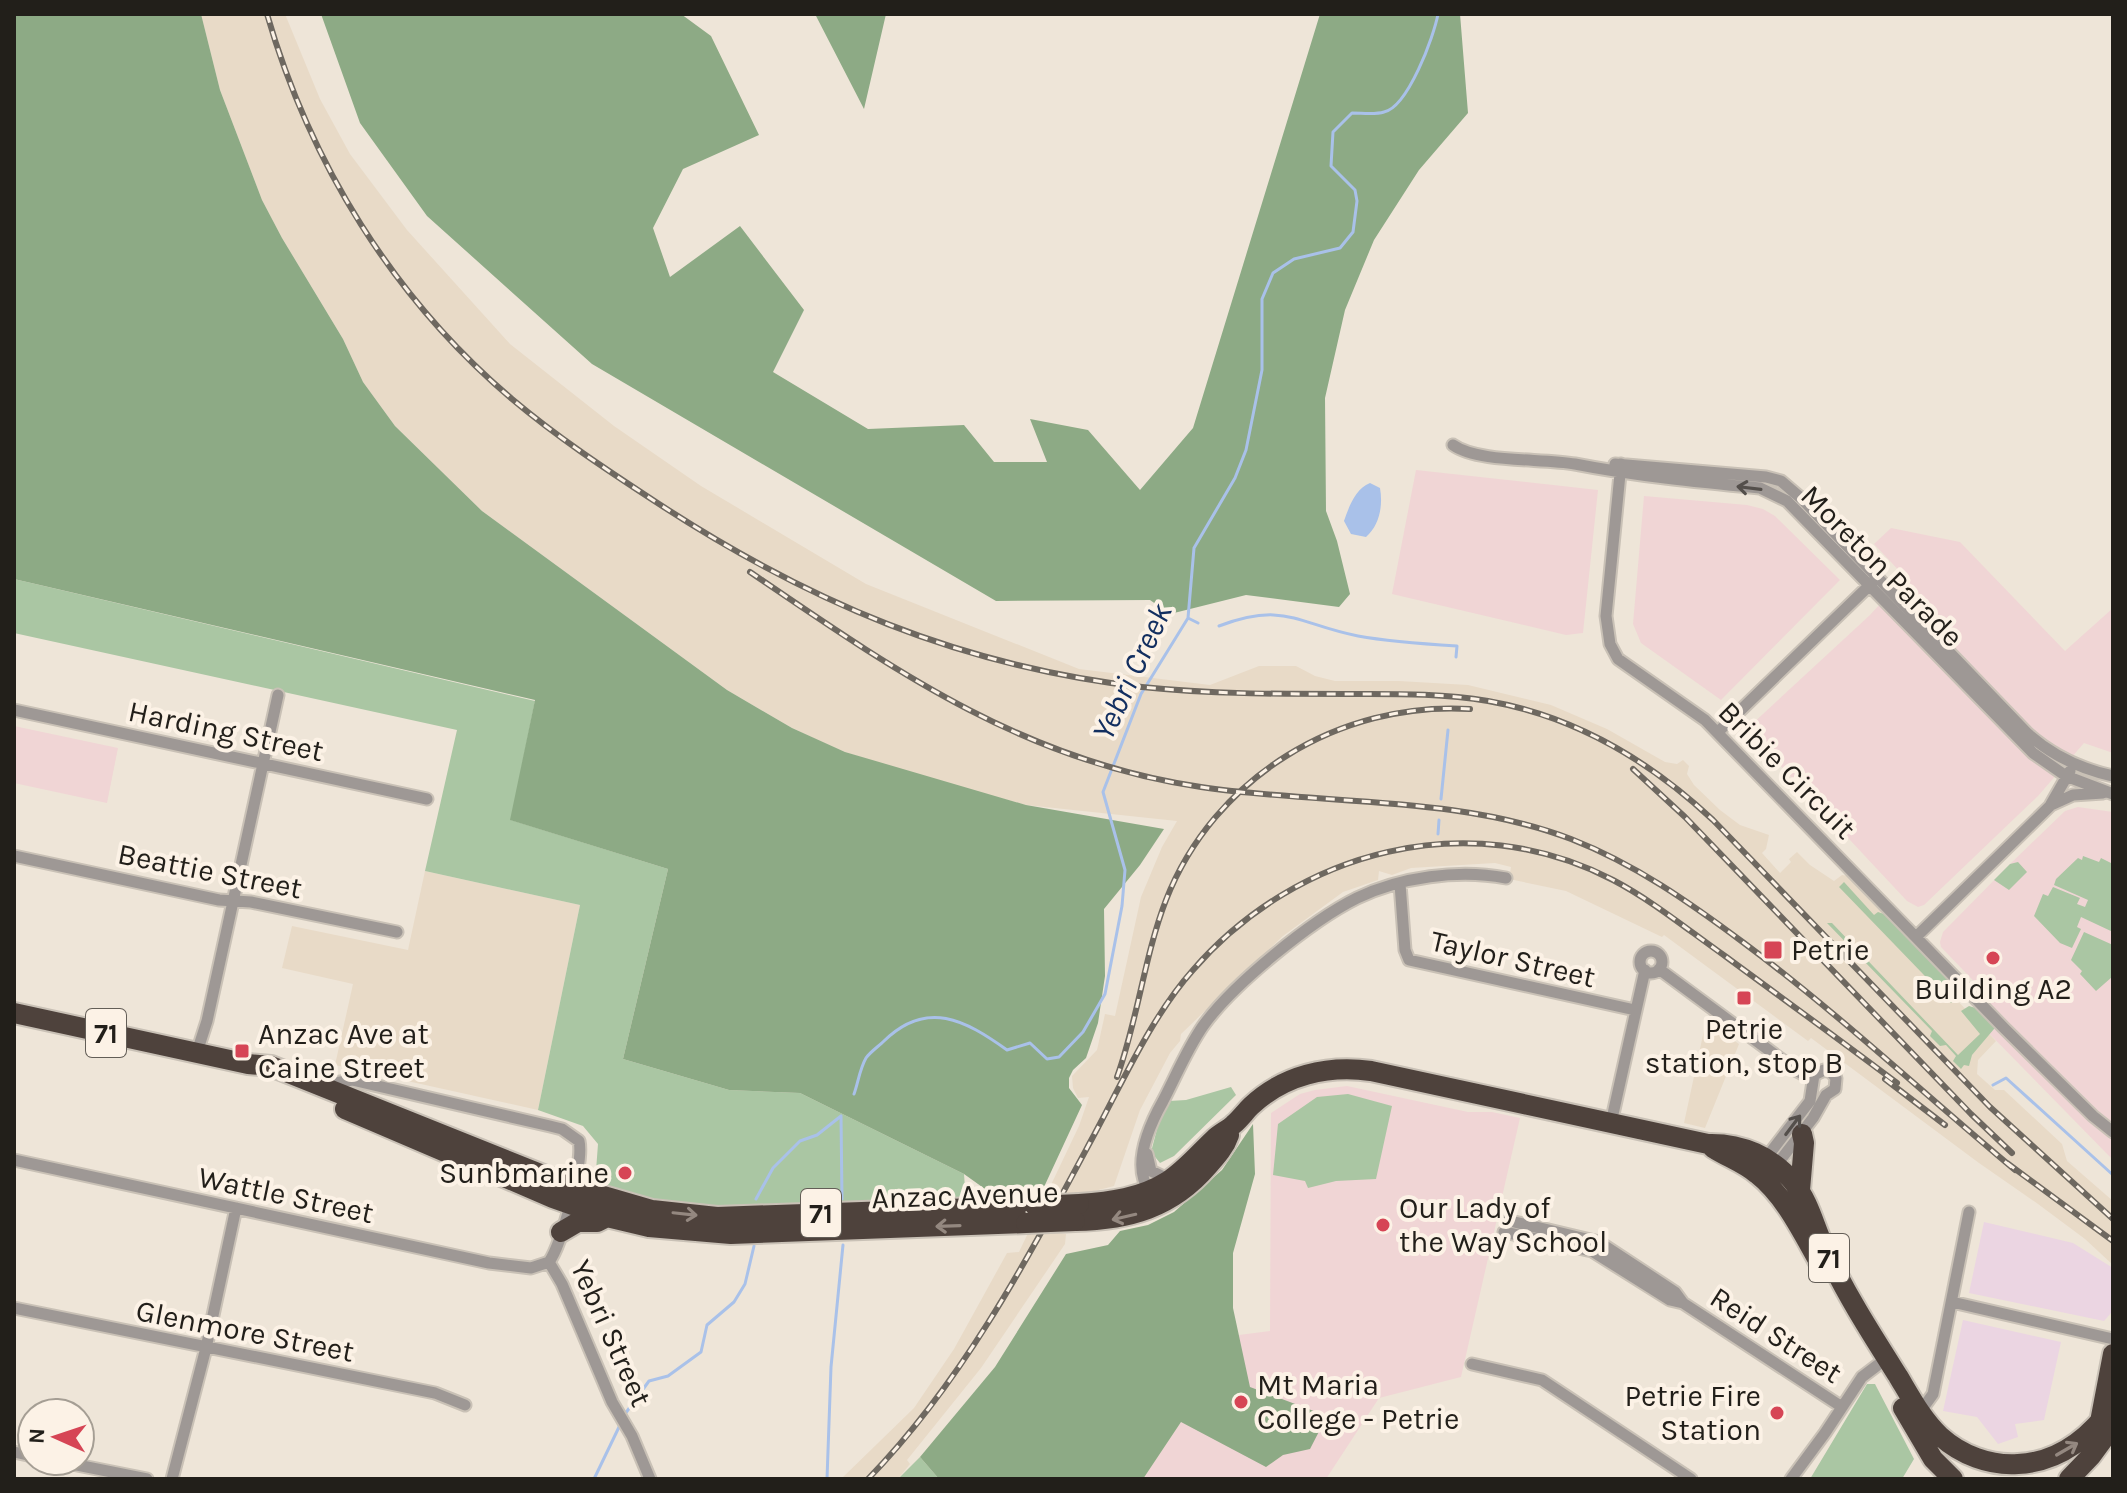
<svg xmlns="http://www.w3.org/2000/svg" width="2127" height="1493" font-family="Karla,sans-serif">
<rect width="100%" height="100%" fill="#eee5d8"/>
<path fill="#ebd5e2" d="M1984 1222 2073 1243 2113 1268 2111 1313 2104 1321 1969 1293Z
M1963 1320 2061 1342 2044 1420 2015 1424 2018 1437 1998 1444 1977 1417 1943 1411Z"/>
<path fill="#e8dac7" d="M201 14H285L320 99 350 154 407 230 510 344 614 426 701 486 866 584 1079 669 1210 685 1259 666H1296L1315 676 1335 681H1399L1468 685 1551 705 1607 729 1665 762 1677 764 1683 760 1689 766 1687 774 1694 785 1720 810 1740 825 1769 835 1766 849 1762 853 1780 873 1791 862 1789 859 1797 852 1810 865 1834 881 1842 875 1849 876 1890 919 1885 925 1996 1041 1978 1060 1977 1074 1995 1090H2004L2062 1144 2067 1161 2113 1201V1265L2085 1239 2038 1204 1979 1163 1811 1038 1808 1041 1664 935 1662 937 1566 891 1509 879 1511 867 1495 863 1411 868 1392 875 1379 871 1378 880 1343 892 1283 936 1181 1034 1180 1041 1170 1053 1140 1110 1114 1186 1079 1195 1058 1233 1066 1234 1065 1244 981 1368 907 1460 910 1464 898 1479H841L914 1408 954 1349 1007 1253 1019 1252 1079 1126 1089 1097 1078 1098 1073 1088 1072 1076 1097 1050 1105 1014 1115 1016 1141 897 1162 847 1177 821 1026 805 929 779 845 752 822 742 792 728 727 690 482 511 395 426 363 382 343 339 282 238 262 200 220 90Z
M425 871 580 905 538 1110 335 1065 353 984 282 968 292 926 408 950Z
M1706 1021 1739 1044 1705 1128 1684 1123Z"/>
<path fill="#f0d5d5" d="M1416 470 1598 490 1583 633 1566 635 1392 594Z
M1644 496 1747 505 1763 509 1775 516 1840 580 1721 700 1641 643 1633 624Z
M1891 528 1960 542 2065 651 2113 608V753L2084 743 2038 796 1924 905 1918 907 1907 901 1749 732 1750 726 1870 615 1905 577 1874 544Z
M14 726 118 748 107 803 14 783Z
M2078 807 2113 812V1160L1972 1016 1989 997 1941 947 1940 942 1943 932 2010 864 2065 811Z
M1347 1086 1468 1112H1492L1520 1118 1461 1377 1379 1398 1326 1479H1143L1239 1335 1270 1331 1271 1113 1300 1094 1315 1090Z"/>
<path fill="#aac6a3" d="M14 579 535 701 511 820 668 869 623 1059 729 1090 800 1093 964 1174 966 1202 696 1209 635 1197 595 1184 598 1144 583 1126 538 1110 580 905 425 871 457 730 14 633Z
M2083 856 2099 862 2101 858 2113 864V932L2081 917 2077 927 2081 929 2072 948 2060 943 2034 916 2043 894 2048 896 2053 887 2080 898 2077 904 2085 907 2088 900 2054 885 2056 879 2078 858 2082 860Z
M2018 862 2027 872 2009 890 1994 880 2010 864Z
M1844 882 1874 915 1878 912 1887 915 1958 988V996L1951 1003 1839 887Z
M1827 923H1832L1958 1055 1980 1034 1961 1011 1969 1006 1979 1009 1995 1026 1994 1029 1972 1055 1969 1066 1964 1065 1961 1069 1953 1061 1956 1056 1946 1045 1940 1046 1930 1036 1932 1031Z
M2084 932 2113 945 2112 977 2096 991 2080 974 2082 971 2071 960Z
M1231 1087 1236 1095 1174 1156 1160 1163 1151 1152 1161 1114 1169 1101 1186 1100Z
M1348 1094 1392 1106 1376 1179 1336 1181 1308 1188 1305 1181 1273 1175 1278 1124 1317 1097Z
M1867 1384H1875L1914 1459 1902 1479H1810Z
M920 1457 939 1479H898Z"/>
<path fill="#8daa85" d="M14 14H201L220 90 262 200 282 238 343 339 363 382 395 426 482 511 727 690 792 728 845 752 1026 805 1164 829 1140 865 1104 909 1105 976 1098 1023 1086 1058 1073 1070 1069 1078V1088L1082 1105 1044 1187 985 1189 964 1174 800 1093 729 1090 623 1059 668 869 510 820 535 700 14 579Z
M321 14H681L711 36 759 135 683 169 653 228 670 277 740 226 804 310 773 372 868 429 964 425 994 462H1047L1030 419 1088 430 1140 490 1193 428 1320 14H1460L1468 113 1419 170 1374 240 1345 310 1325 398 1326 511 1337 541 1350 594 1339 607 1246 595 1170 614 1150 600 996 601 592 364 427 216 360 123Z
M815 14H886L864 109Z
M1253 1124 1255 1174 1233 1253V1308L1250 1387 1327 1416 1310 1449 1283 1455 1266 1467 1181 1422 1143 1479H939L920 1457 995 1367 1066 1254 1108 1245 1120 1231 1148 1225 1174 1212 1222 1170Z"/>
<path fill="#a9c1e9" d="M1370 483 1380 488C1383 505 1380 525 1366 537L1351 534 1344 521C1349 507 1355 489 1370 483Z"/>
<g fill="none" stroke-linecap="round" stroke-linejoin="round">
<path stroke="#a9c1e9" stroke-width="3" d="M1188 618 1198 623
M1219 626C1285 601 1297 624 1358 636 1391 642 1424 644 1457 646L1456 657
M1441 799 1448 730
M1438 834 1439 820
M1993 1085 2006 1078 2113 1175
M854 1094C858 1083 860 1068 866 1058 870 1052 879 1046 884 1041 927 999 965 1020 1007 1050L1030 1043 1047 1059 1059 1057 1083 1032 1105 994 1122 906 1125 870 1103 792 1141 694 1188 618 1194 548 1235 478 1246 450 1262 370V299L1273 273 1294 259 1340 248 1353 232 1357 201 1355 190 1331 166 1333 132 1352 113C1362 113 1375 115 1384 112 1408 107 1434 36 1438 14
M841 1116 842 1199
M756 1199 773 1168 800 1141 817 1135 841 1116
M625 1414 649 1381 668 1376 701 1352 707 1325 734 1302 745 1284 754 1246
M594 1479 620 1425
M827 1479 831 1367 843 1245"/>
<g stroke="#c9c1b6" stroke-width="15">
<path id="street" d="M1453 445C1478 463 1542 458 1575 464 1636 476 1698 482 1760 488L1787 501 2033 753 2066 776 2113 794
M1615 464 1766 477 1781 481 1802 499 2028 734C2053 756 2080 769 2113 776
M1621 464 1606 616 1610 644 1618 659 1705 720 2004 1028 2093 1116 2113 1132
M14 710 427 799
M1718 732 1874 581
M2051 804 2070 771
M14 856 219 900 251 902 397 932
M1400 884 1405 950 1409 960 1635 1010
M1916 937 2051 805 2073 795 2103 793
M1640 962a11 11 0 1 1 22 0a11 11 0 1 1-22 0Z
M1659 969 1797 1071 1812 1079
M197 1052 207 1021 278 695
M324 1085 352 1080 550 1126 562 1129 579 1141C584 1162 562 1244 549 1262
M1611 1123 1645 970
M1147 1154 1151 1171 1170 1180
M14 1160 489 1263 531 1268 549 1262
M1763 1162 1810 1101 1814 1075 1824 1070 1831 1072 1836 1078 1835 1089 1826 1095 1813 1118 1775 1167
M1150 1192C1131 1166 1149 1126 1163 1101 1176 1076 1187 1049 1203 1026 1233 984 1311 921 1357 898 1401 877 1458 869 1506 878
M1506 1220 1599 1242 1675 1292 1683 1303
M1504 1232 1592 1251 1670 1300 1683 1303 1842 1407
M549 1262 562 1284 612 1402 632 1436 650 1479
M1952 1302 2113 1339
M14 1308 435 1393 465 1405
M1472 1364 1542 1380 1691 1479
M1920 1412 1933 1394 1969 1212
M14 1452 32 1456
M57 1461 147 1479
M172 1479 206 1348 236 1208
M1791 1479 1825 1433 1862 1377 1887 1358"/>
</g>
<g stroke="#c9c1b6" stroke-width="24">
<path id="highway" d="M14 1013 248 1064 271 1066 573 1187 652 1210 717 1217 1035 1206
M345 1109 553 1198 607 1217 649 1227 731 1234 1026 1223
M1713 1148C1727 1157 1744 1163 1757 1174 1785 1196 1802 1232 1819 1262
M1800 1190 1804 1143 1802 1134
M1079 1204C1111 1202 1141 1198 1168 1181 1186 1169 1199 1153 1214 1139 1220 1133 1228 1130 1234 1124 1240 1119 1245 1112 1251 1106 1284 1075 1327 1065 1371 1071L1708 1144C1741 1143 1772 1156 1794 1183 1810 1203 1814 1226 1825 1249 1845 1293 1872 1335 1898 1376 1910 1396 1922 1419 1940 1436 1961 1455 1990 1466 2018 1464 2060 1462 2090 1437 2113 1405
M1075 1221C1129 1220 1172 1208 1208 1166 1217 1156 1225 1147 1229 1135
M561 1232 578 1222H597L603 1219
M1903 1408 1933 1459 1953 1479
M2100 1422 2113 1354
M2069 1479 2091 1456 2113 1426"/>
</g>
<use href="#street" stroke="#9e9895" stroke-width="11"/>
<use href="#highway" stroke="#4e423c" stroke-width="20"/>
<g stroke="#6e6860" stroke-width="6">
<path id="rail" d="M267 14C310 163 393 298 512 399 557 437 607 470 656 502 809 602 959 666 1142 687 1210 694 1278 694 1346 694 1394 694 1441 693 1488 701 1574 716 1650 761 1713 820L1990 1107 2113 1219
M750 572C894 670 1023 761 1201 787 1321 805 1457 795 1571 839 1635 864 1689 902 1744 943 1838 1013 1924 1094 2015 1170
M1633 769 1685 817 1971 1114 2012 1153
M1117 1077C1138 1019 1144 957 1166 900 1214 777 1340 701 1470 709
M1885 1079 1945 1125
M2007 1163 2113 1241
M868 1479C965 1379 1029 1256 1094 1135 1123 1081 1152 1016 1193 970 1297 850 1469 805 1613 880 1653 901 1688 930 1725 956 1782 998 1840 1040 1897 1083"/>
</g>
<use href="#rail" stroke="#fcf2e6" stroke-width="3" stroke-dasharray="9" stroke-linecap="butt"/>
<g stroke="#c9c1b6" stroke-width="24" stroke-linecap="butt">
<path id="highway-bridge" d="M1035 1206 1079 1204
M1026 1223 1075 1221"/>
</g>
<use href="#highway-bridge" stroke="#4e423c" stroke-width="20"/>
</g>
<defs><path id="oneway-shaft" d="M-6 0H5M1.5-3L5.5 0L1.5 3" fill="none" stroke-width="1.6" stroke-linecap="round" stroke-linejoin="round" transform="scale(2)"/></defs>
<g stroke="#544f4b">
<use href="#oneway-shaft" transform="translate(1749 488) rotate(-173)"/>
<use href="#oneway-shaft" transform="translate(1793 1125) rotate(-53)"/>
</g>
<g stroke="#948880">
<use href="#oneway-shaft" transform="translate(685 1214) rotate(6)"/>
<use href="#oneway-shaft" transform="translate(1124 1217) rotate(167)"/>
<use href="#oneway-shaft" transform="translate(948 1226) rotate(178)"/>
<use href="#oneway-shaft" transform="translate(2067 1449) rotate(-30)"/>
</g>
<g fill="#d64555" stroke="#fcf2e6" stroke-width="3">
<rect x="1763" y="940" width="20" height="20" rx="4"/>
<circle cx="1993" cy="958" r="8"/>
<rect x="1736" y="990" width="16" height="16" rx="4"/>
<rect x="234" y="1043" width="16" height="16" rx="4"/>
<circle cx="625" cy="1173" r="8"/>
<circle cx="1383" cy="1225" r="8"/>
<circle cx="1241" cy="1402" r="8"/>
<circle cx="1777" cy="1413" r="8"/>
</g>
<g text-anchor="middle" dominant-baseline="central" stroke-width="8" stroke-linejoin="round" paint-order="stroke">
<g fill="#fcf2e6" stroke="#635e57" stroke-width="2">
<rect x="86" y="1009" width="40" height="48" rx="6"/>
<rect x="801" y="1189" width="40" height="48" rx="6"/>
<rect x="1809" y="1234" width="40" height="48" rx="6"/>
</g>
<g font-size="28" font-weight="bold" fill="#221f1a">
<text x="106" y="1033">71</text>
<text x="821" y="1213">71</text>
<text x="1829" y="1258">71</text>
</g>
<g font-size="30" fill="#221f1a" stroke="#fcf2e6">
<text transform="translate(1882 566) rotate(45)">Moreton Parade</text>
<text transform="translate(226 731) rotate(12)">Harding Street</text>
<text transform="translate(1787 770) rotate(45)">Bribie Circuit</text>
<text transform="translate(210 871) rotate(11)">Beattie Street</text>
<text transform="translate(1513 959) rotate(13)">Taylor Street</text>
<text transform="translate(286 1195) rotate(12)">Wattle Street</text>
<text transform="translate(965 1195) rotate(-2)">Anzac Avenue</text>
<text transform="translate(245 1331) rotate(11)">Glenmore Street</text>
<text transform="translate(611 1333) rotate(66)">Yebri Street</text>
<text transform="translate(1776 1335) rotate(33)">Reid Street</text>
</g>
<g font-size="30" fill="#221f1a" stroke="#fcf2e6" text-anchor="start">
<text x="1791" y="950">Petrie</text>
<text x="1993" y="989" text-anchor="middle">Building A2</text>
<text x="1744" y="1029" text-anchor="middle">Petrie<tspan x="1744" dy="34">station, stop B</tspan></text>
<text x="258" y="1034">Anzac Ave at<tspan x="258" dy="34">Caine Street</tspan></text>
<text x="609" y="1173" text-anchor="end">Sunbmarine</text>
<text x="1399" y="1208">Our Lady of<tspan x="1399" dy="34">the Way School</tspan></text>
<text x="1257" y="1385">Mt Maria<tspan x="1257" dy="34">College - Petrie</tspan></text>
<text x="1761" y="1396" text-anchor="end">Petrie Fire<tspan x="1761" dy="34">Station</tspan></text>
</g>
<g font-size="32" font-style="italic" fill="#132f60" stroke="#fcf2e6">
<text transform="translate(1132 672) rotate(-65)">Yebri Creek</text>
</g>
</g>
<rect width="2127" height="1493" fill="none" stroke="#221f1a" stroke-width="32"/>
<g transform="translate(56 1437) rotate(273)"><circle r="38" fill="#fcf2e6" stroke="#a59e94" stroke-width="2"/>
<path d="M0-6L14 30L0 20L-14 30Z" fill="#d64555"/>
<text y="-12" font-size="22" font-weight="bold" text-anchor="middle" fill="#221f1a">N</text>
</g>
</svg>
